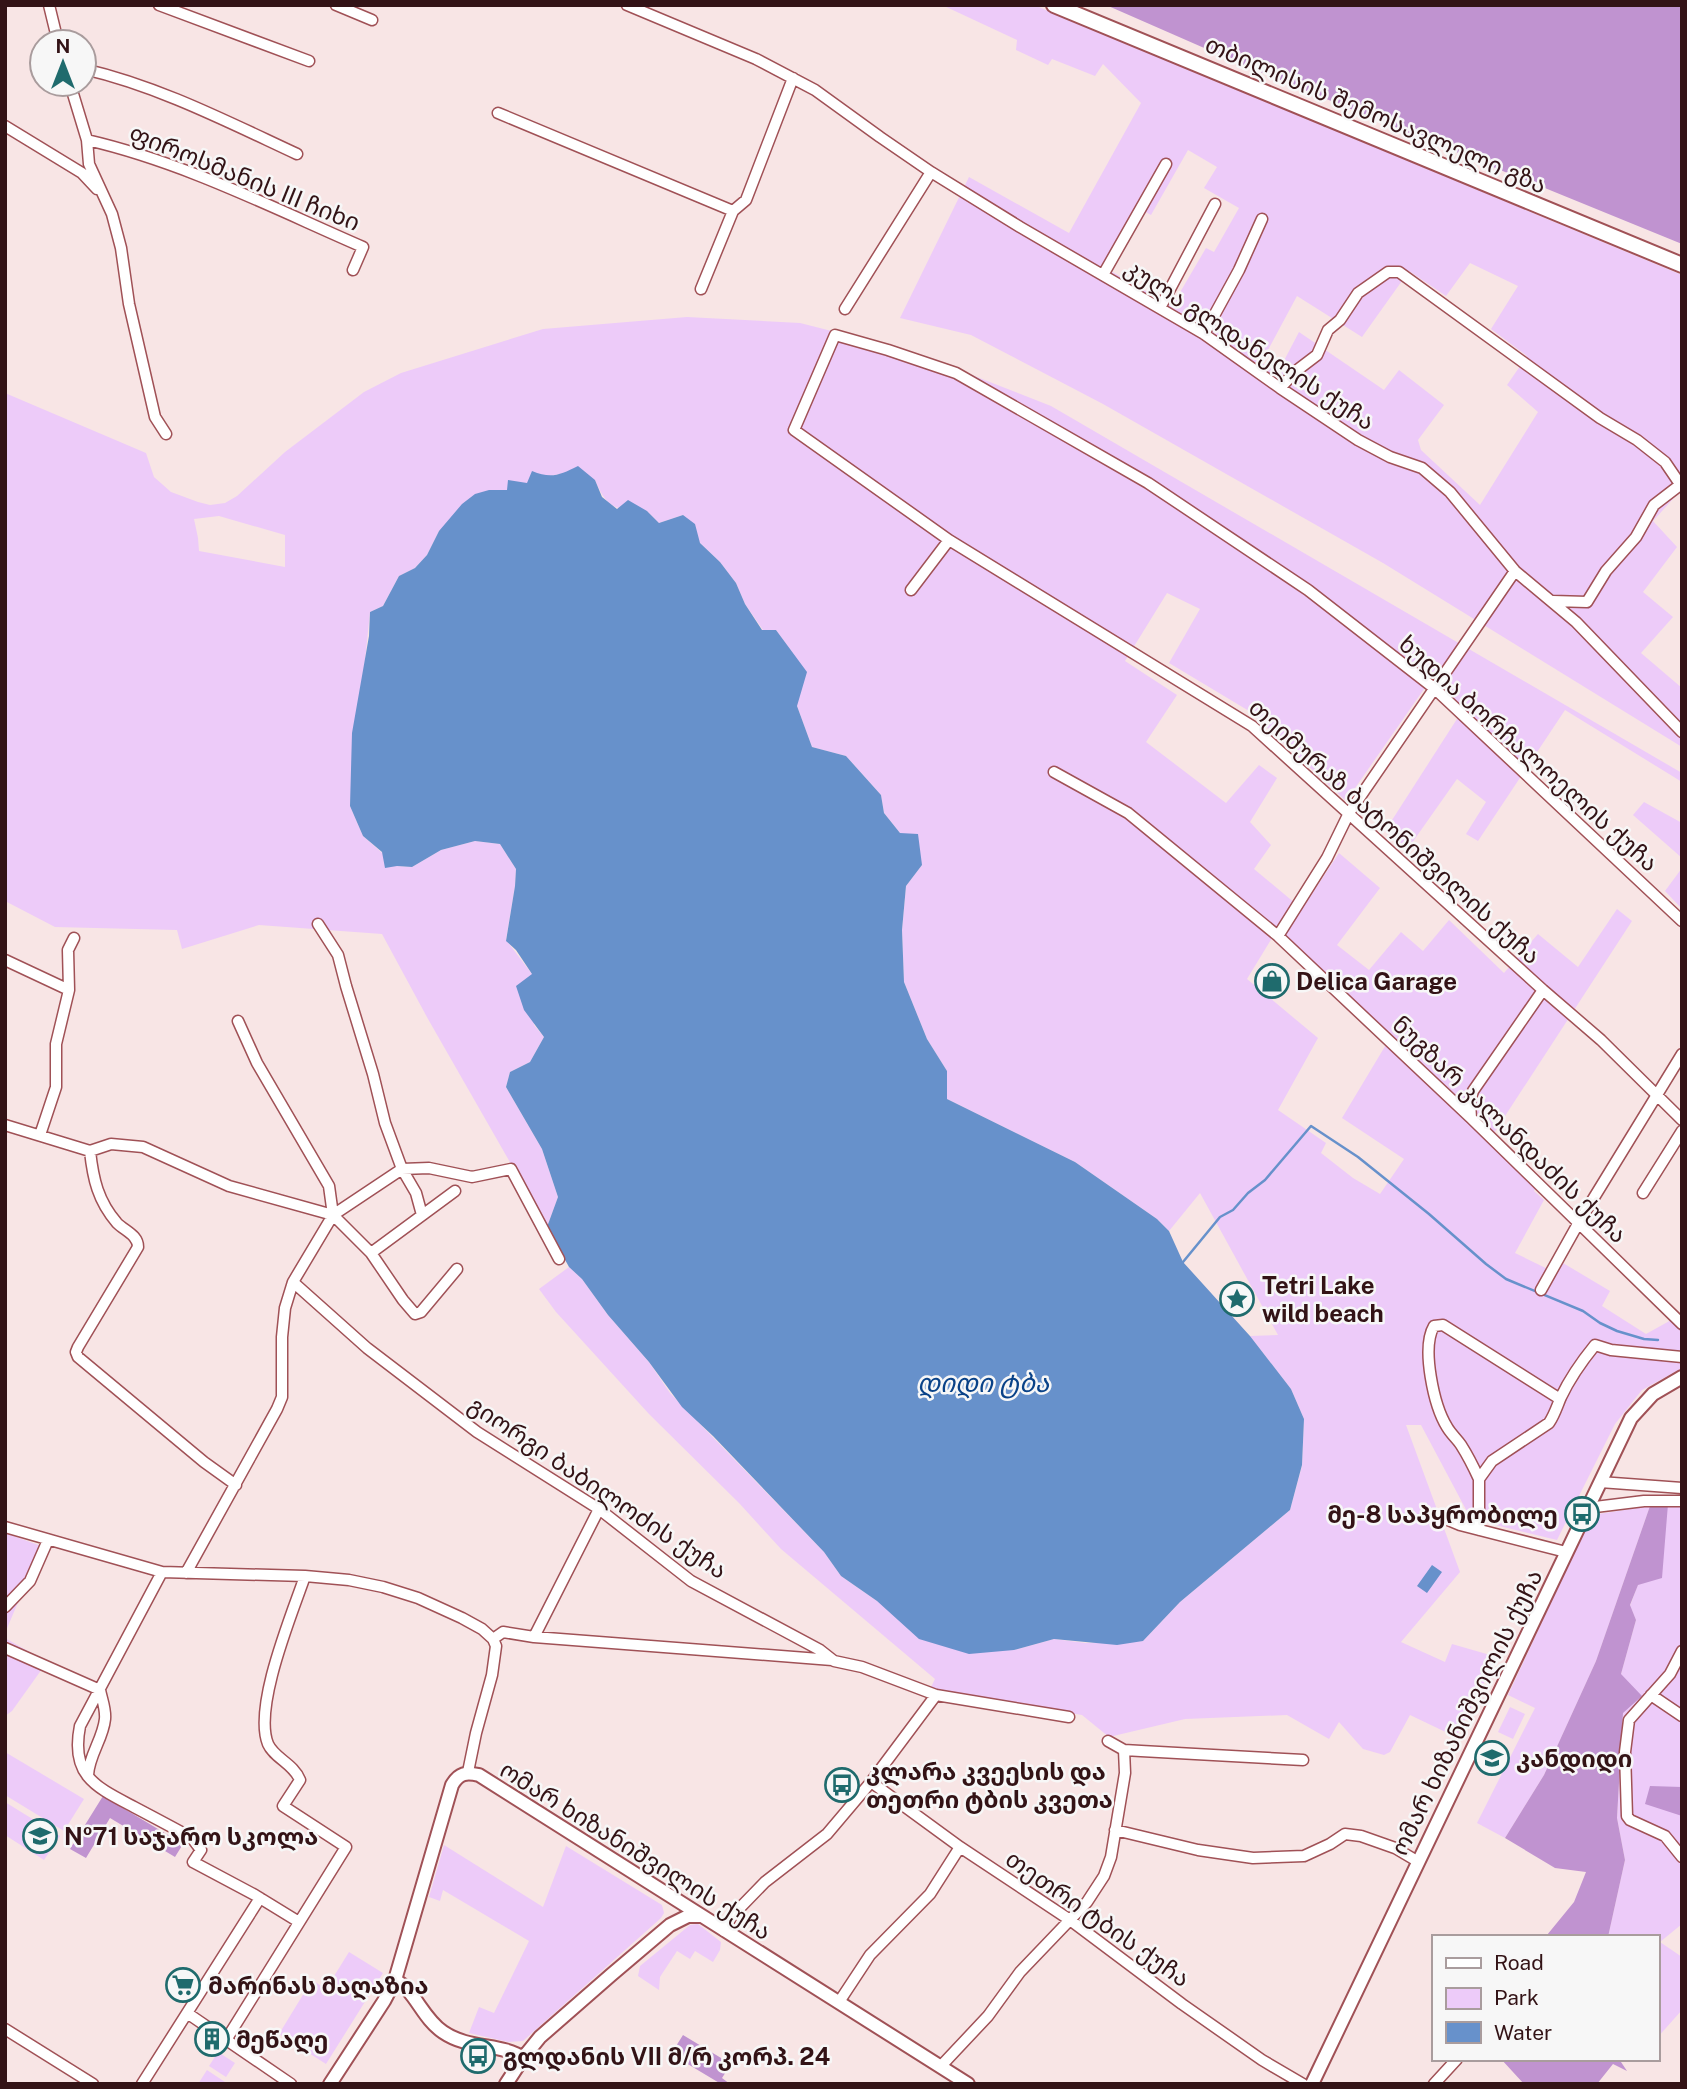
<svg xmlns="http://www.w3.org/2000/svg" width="1687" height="2089" font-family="'Public Sans','Noto Sans Georgian',sans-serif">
<rect width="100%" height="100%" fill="#f8e5e5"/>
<path fill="#edcbf9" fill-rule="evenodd" d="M942 5H1034L1682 275V489L1653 521 1677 547 1643 592 1673 617 1641 653 1682 688V747L1383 563 1103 404 971 335 900 318 969 177 1069 233 1141 103 1103 64 1095 76 1052 59 1048 65 1016 50 1017 40ZM1188 150 1217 167 1204 188 1239 208 1214 252 1206 248 1172 306 1109 270 1144 211 1151 215ZM1470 263 1518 286 1491 329 1527 356 1507 385 1538 412 1480 505 1421 450 1418 440 1444 405 1399 370 1384 390 1299 332 1278 372 1261 363 1297 296 1362 337 1409 271 1446 296Z
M687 317 800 323 887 345 959 370 1051 406 1682 773V782L1565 710 1478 841 1466 834 1486 802 1457 779 1407 850 1385 831 1464 708 1431 679 1346 801 1249 711 1169 663 1200 609 1167 593 1125 661 1177 695 1146 742 1226 803 1259 765 1277 778 1250 822 1271 845 1254 869 1302 909 1339 853 1380 888 1337 945 1369 970 1401 932 1423 951 1449 920 1504 973 1538 934 1578 967 1617 909 1632 921 1494 1133 1540 1179 1534 1191 1544 1200 1515 1253 1556 1273 1563 1263 1610 1291 1602 1306 1646 1334 1682 1314V1368L1642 1390 1615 1424 1557 1540 1471 1519 1421 1425H1406L1460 1572 1401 1642 1445 1662 1452 1644 1497 1657 1456 1737 1410 1715 1390 1752 1384 1755 1363 1749 1339 1722 1329 1739 1287 1715 1185 1719 1109 1737 1082 1715 948 1693 930 1689 935 1679 781 1549 739 1503 649 1414 556 1312 539 1289 569 1267 582 1279 608 1315 649 1362 670 1393 824 1552 841 1576 877 1601 1014 1650 1054 1639 1086 1643 1143 1641 1180 1602 1290 1510 1302 1466 1304 1419 1291 1389 1250 1336 1278 1335 1200 1193 1169 1231 1157 1219 1075 1162 947 1099V1071L927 1039 904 982 902 930 906 886 922 865 900 833 884 813 881 795 846 756 812 747 797 706 792 652 776 630H763L745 604 736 583 720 562 700 543 683 515 659 523 647 511C617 509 608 511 595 480L564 473 546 477 507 490 439 531 427 555 415 568 399 576 383 606 370 612 350 806 363 836 397 866 412 867 441 850 475 841 500 844 516 869 515 886 506 940 532 974 534 1025 544 1037 530 1062 510 1072 506 1087 542 1149 558 1197 547 1227 428 1019 382 934 259 925 182 949 177 930 55 927 5 901V393L146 453 154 477 171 492 198 502 210 505 225 503 237 496 285 452 364 392 401 373 543 329ZM219 516 285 535V567L199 551 198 538 194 519ZM1136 813 1269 925 1528 1181 1387 1043 1342 1118 1404 1159 1380 1194 1353 1178 1321 1153 1326 1143 1278 1110 1318 1038 1247 979 1272 938 1129 820Z
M1644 802 1682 823V858L1633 815Z
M1682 868V909L1665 891Z
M1668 1504 1682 1505V1924L1660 1942 1682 1957V2010L1657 2038V1937H1608L1625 1860 1617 1818 1623 1713 1621 1674 1636 1620 1630 1606Z
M1650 1506 1596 1661 1544 1775 1505 1838 1477 1823 1535 1708 1508 1695 1592 1515Z
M5 1533 44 1547 39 1553 5 1633Z
M5 1638 47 1662 12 1711 5 1716Z
M1510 1707 1525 1714 1513 1739 1498 1732Z
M5 1752 84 1799 64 1831 5 1795Z
M5 1802 60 1836 44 1860 5 1835Z
M444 1845 543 1907 566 1846 662 1905 664 1913 661 1918 523 2041 508 2042 469 2033 479 2007 494 2013 529 1941 443 1890 440 1901 429 1897Z
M698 1924 721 1942 720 1950 713 1962 695 1951 690 1959 677 1951 660 1977 659 1990 638 1976 640 1966 690 1925Z
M349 1952 383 1973 326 2064 279 2034 312 1980 326 1989Z
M218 2052 235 2063 226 2077 209 2066Z
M207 2070 225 2082 224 2084H198Z"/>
<path fill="#c093d0" d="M1106 5H1682V244L1243 65Z
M1668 1504 1662 1578 1638 1585 1630 1605 1636 1620 1621 1674 1642 1696 1623 1713 1617 1818 1625 1860 1608 1937H1542L1547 1935 1574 1902 1586 1872 1555 1868 1505 1838 1544 1775 1596 1661 1650 1506Z
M1650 1786 1682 1787V1816L1645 1804Z
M103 1796 183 1844 175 1857 110 1818 86 1858 70 1849Z
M683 2035 731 2064 722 2078 730 2084H721L671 2054Z
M1501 2059H1619L1627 2071 1613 2064 1597 2084H1524Z"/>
<path fill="#6791cb" d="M578 466 595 480 602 497 617 509 628 500 647 511 659 523 683 515 695 524 700 543 720 562 736 583 745 604 762 630H776L807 672 797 706 812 747 846 756 881 795 884 813 900 833 918 834 922 865 906 886 902 930 904 982 927 1039 947 1071V1099L1075 1162 1157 1219 1169 1231 1183 1262 1250 1336 1291 1389 1304 1419 1302 1465 1290 1510 1180 1602 1143 1641 1117 1645 1054 1639 1014 1650 969 1654 919 1639 877 1601 841 1576 824 1552 713 1436 682 1407 649 1362 608 1315 582 1279 569 1267 547 1227 558 1197 542 1149 506 1087 510 1072 530 1062 544 1037 524 1010 516 986 532 974 516 950 506 941 515 886 516 869 500 844 475 841 441 850 412 867 397 866 385 868 382 852 363 836 350 806 352 733 369 636 370 612 383 606 399 576 415 568 427 555 439 531 462 504 475 494 489 490H507L508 480 527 483 532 471C551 479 560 475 578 466Z
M1432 1565 1442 1572 1427 1593 1417 1586Z"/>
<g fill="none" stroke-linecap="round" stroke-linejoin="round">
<path stroke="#6791cb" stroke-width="2.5" d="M1183 1262 1220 1217 1233 1210 1248 1193 1265 1180 1311 1126 1358 1157 1429 1214 1486 1264 1506 1279 1583 1311 1600 1323 1617 1331 1644 1339 1658 1340"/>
<g stroke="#a05156" stroke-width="13">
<path id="minor" d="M49 5 58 42
M159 5 309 61
M336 5 372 20
M627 5 756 59 815 90 880 137 931 172 1020 227 1204 334 1280 388 1358 440 1390 457 1422 468 1450 492 1515 571 1576 622 1682 732
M84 69C158 86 228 122 297 154
M70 84 87 140 89 164 112 214 121 248 129 304 155 417 166 434
M498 113 733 211
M5 126 82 173 97 189
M87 140C183 162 273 208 363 247L353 270
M1103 275 1166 164
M701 289 733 211 746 200 793 78
M1160 308 1215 204
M845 309 931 172
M1204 334 1239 270 1262 219
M1280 388 1296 371 1317 355 1328 330 1340 320 1358 293 1388 272H1399L1600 418 1637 440 1665 462 1682 487
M949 540 794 430 835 335 888 350 956 373 1148 483 1308 590 1434 688 1682 921
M911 590 949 540 1252 726 1543 990 1601 1040 1682 1120
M1553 601 1587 602 1606 571 1636 537 1654 505 1680 485
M1054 772 1128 813 1278 936 1471 1118 1682 1324
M318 924 338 955 346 986 373 1074 385 1123 402 1169 416 1193 422 1215
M1278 936 1327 858 1349 813 1515 571
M5 960 69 990
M238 1021 257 1063 329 1186 333 1215
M1471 1118 1470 1102 1473 1091 1543 990
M5 1125 90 1151 111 1144 143 1147 229 1186 333 1215 371 1253 403 1300 415 1314 421 1312 457 1269
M40 1135 56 1087V1044L69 990 68 950 74 938
M90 1151C93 1179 98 1201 117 1223 125 1231 138 1235 138 1247L78 1347 76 1352 78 1357 204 1462 236 1485
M1643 1193 1682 1131
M371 1253 455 1191
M293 1282 367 1348 477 1432 599 1509 691 1581 820 1650 834 1661 862 1667 936 1695 1069 1717
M1541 1290 1579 1222 1682 1054
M1479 1479C1474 1468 1468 1456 1461 1445 1457 1439 1451 1434 1447 1427 1434 1406 1421 1348 1434 1326L1443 1325 1560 1399
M1600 1482 1682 1488
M1587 1508 1644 1501H1682
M1441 1517 1460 1525 1566 1552
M5 1527 162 1572 305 1576 349 1580 383 1587 418 1598 462 1618 482 1629 493 1639 496 1646 492 1675 476 1733 468 1772
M1479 1530V1479L1492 1461 1549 1423C1555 1414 1557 1406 1561 1397 1570 1378 1582 1361 1595 1345L1611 1350 1682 1357
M162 1572 80 1726C70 1776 96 1787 134 1807 153 1817 172 1827 192 1838L201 1850 193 1862 255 1895 299 1922
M186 1573 277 1409 282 1397V1337L285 1308 293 1282 333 1215 402 1169 429 1168 472 1177 511 1169 559 1259
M5 1607 30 1581 48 1540
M534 1637 599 1509
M493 1639 503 1632 534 1637 832 1660
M5 1648 100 1690C102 1700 106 1709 105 1719 103 1739 89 1755 88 1775
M1682 1651 1670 1674 1629 1720 1625 1752 1627 1816 1630 1820 1665 1836 1682 1857
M1651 1695 1682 1716
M1108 1741 1124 1750 1141 1751 1303 1760
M871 1782 960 1847 1070 1920 1182 2004 1262 2060 1303 2084
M1115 1830 1198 1850 1253 1858 1304 1856 1330 1844 1345 1834 1361 1836 1395 1848 1417 1861
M724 1931 731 1917 765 1882 827 1834 871 1782 936 1695
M839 2002 870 1955 930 1894 960 1847
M187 2013 291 2084
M5 2029 93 2084
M226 2040 346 1847 283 1806 300 1780C294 1764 274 1758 268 1744 253 1707 292 1614 305 1576
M941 2066 988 2016 1020 1972 1087 1902 1104 1876 1111 1857 1125 1773 1124 1750
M142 2084 260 1898
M1434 2084 1457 2059"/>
</g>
<g stroke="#a05156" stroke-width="16">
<path id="major" d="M395 1980C415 1990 422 2018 443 2032 469 2050 502 2043 523 2058
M330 2084 384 2001 395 1980 452 1785C459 1773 466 1772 479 1775L968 2084
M506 2084 523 2058 540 2037 611 1975 670 1925 688 1916H702
M1312 2084 1631 1418 1653 1394 1682 1377"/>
</g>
<g stroke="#a05156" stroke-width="18">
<path id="highway" d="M1054 5 1682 265"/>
</g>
<use href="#minor" stroke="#fff" stroke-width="10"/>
<use href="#major" stroke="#fff" stroke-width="12"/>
<use href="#highway" stroke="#fff" stroke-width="14"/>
</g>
<defs>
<g id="shop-ring" transform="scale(1.75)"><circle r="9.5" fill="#f7f7f7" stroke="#1f6b6d" stroke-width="1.5"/><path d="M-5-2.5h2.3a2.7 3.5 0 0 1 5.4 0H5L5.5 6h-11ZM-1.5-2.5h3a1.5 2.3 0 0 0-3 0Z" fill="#1f6b6d"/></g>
<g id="sight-ring" transform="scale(1.75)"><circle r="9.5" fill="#f7f7f7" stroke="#1f6b6d" stroke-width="1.5"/><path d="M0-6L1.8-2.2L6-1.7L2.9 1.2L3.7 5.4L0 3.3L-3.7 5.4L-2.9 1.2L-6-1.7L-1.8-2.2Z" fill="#1f6b6d"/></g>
<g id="bus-ring" transform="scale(1.75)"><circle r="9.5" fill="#f7f7f7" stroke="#1f6b6d" stroke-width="1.5"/><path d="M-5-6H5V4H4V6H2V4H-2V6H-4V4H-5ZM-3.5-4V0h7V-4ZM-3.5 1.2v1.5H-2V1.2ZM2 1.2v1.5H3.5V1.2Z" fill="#1f6b6d"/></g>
<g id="school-ring" transform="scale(1.75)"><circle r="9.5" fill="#f7f7f7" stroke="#1f6b6d" stroke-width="1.5"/><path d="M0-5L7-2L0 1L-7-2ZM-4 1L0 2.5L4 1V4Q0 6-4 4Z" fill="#1f6b6d"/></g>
<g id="supermarket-ring" transform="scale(1.75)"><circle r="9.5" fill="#f7f7f7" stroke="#1f6b6d" stroke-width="1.5"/><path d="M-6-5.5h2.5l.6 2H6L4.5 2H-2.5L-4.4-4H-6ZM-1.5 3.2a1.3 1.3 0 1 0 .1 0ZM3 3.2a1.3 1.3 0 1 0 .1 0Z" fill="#1f6b6d"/></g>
<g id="building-ring" transform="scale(1.75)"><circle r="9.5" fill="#f7f7f7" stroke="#1f6b6d" stroke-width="1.5"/><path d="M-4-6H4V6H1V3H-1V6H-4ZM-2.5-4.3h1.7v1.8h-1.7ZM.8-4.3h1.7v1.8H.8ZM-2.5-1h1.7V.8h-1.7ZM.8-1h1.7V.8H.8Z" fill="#1f6b6d"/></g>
</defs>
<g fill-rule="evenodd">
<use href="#shop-ring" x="1272" y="981"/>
<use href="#sight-ring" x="1237" y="1299"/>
<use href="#bus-ring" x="1582" y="1514"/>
<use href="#school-ring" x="1492" y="1758"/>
<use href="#bus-ring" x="842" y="1785"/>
<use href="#school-ring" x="40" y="1836"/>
<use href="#supermarket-ring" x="183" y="1985"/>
<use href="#building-ring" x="212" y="2039"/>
<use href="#bus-ring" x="478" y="2056"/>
</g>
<g text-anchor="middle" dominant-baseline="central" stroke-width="5" stroke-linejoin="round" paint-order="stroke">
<g font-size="24" fill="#331316" stroke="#f7f7f7">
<text transform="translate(1376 114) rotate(23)">თბილისის შემოსავლელი გზა</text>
<text transform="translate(245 177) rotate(22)">ფიროსმანის III ჩიხი</text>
<text transform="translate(1250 344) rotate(33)">კულა გლდანელის ქუჩა</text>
<text transform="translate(1529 753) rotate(42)">ხუდია ბორჩალოელის ქუჩა</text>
<text transform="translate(1395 831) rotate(42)">თეიმურაზ ბატონიშვილის ქუჩა</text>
<text transform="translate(1510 1129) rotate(44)">ნუგზარ კალანდაძის ქუჩა</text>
<text transform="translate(598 1487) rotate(34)">გიორგი ბაბილოძის ქუჩა</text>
<text transform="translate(1466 1712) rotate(-64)">ომარ ხიზანიშვილის ქუჩა</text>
<text transform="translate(636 1850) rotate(32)">ომარ ხიზანიშვილის ქუჩა</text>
<text transform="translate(1098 1918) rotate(35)">თეთრი ტბის ქუჩა</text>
</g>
<g font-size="24" font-weight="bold" fill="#331316" stroke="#f7f7f7" text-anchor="start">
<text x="1296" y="981">Delica Garage</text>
<text x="1262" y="1285">Tetri Lake<tspan x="1262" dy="28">wild beach</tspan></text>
<text x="1558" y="1514" text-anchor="end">მე-8 საპყრობილე</text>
<text x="1516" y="1758">კანდიდი</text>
<text x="866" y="1771">კლარა კვეესის და<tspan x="866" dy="28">თეთრი ტბის კვეთა</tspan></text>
<text x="64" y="1836">№71 საჯარო სკოლა</text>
<text x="208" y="1985">მარინას მაღაზია</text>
<text x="236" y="2039">მეწაღე</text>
<text x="503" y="2056">გლდანის VII მ/რ კორპ. 24</text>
</g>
<g font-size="26" font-style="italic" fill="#094288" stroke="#f7f7f7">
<text x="983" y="1382">დიდი ტბა</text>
</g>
</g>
<rect width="1687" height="2089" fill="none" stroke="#331316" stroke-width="14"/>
<rect x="1432" y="1935" width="228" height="126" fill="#f7f7f7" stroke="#a99c9d" stroke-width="2"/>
<rect x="1446" y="1958" width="35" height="10" fill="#ffffff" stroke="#a99c9d" stroke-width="2"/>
<text x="1494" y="1970" font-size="21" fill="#331316">Road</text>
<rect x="1446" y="1988" width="35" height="21" fill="#edcbf9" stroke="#a99c9d" stroke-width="2"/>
<text x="1494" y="2005" font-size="21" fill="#331316">Park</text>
<rect x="1446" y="2022" width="35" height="21" fill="#6791cb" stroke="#a99c9d" stroke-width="2"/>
<text x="1494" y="2040" font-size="21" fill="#331316">Water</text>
<g transform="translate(63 63)"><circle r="33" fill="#f7f7f7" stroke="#a99c9d" stroke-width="2"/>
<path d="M0-5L12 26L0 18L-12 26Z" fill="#1f6b6d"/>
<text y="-10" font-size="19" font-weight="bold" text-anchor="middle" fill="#331316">N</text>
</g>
</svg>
